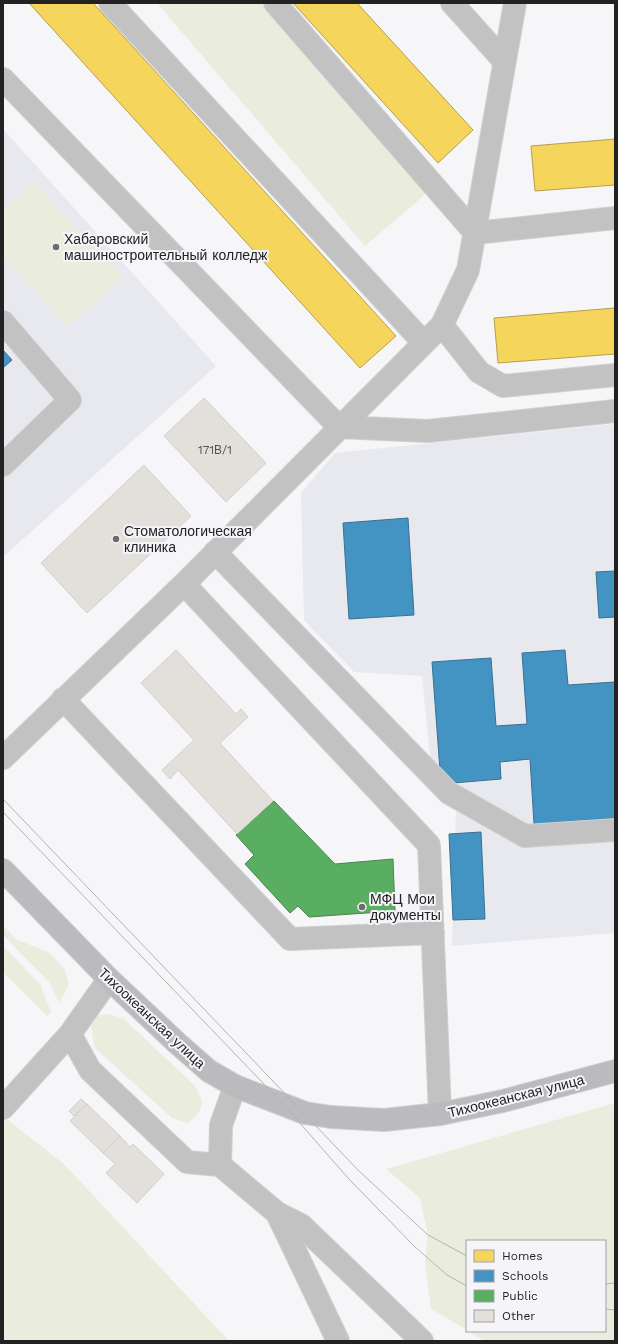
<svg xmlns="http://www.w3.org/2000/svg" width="618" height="1344" font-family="'Work Sans',sans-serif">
<rect width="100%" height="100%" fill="#f6f6f8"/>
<path fill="#e8e8ef" d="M3 129 216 366 3 557Z
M615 424V933L452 946 456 811 433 786 422 676 354 672 304 620 301 493 335 453Z"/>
<path fill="#eaecde" d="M157 3H268L428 192 365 246Z
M33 182 123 276 69 327 3 257V210Z
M3 925 16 939 50 953 65 970 69 985 59 1003 49 982 3 935Z
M3 946 40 984 51 1012 47 1016 3 972Z
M107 1014 123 1018 192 1083C206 1100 205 1110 188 1123L172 1118 95 1048 91 1026 97 1016Z
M615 1103V1341H485L468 1331H605V1241H467V1330L431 1309 425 1264 428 1235 420 1198 386 1169Z
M3 1116 64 1164 229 1341H3Z"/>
<path fill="#f6d55c" stroke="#b69f4b" d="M29 3H93L396 336 360 368Z
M293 3H357L473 130 438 163Z
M615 139V185L535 191 531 146Z
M615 308V354L498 363 494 318Z"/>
<path fill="#4393c3" stroke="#397193" d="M3 350 12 360 3 368Z
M408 518 414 615 349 619 343 523Z
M615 571V617L599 618 596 572Z
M565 650 568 685 615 682V818L534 824 530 759 500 762 501 779 441 784 432 662 491 658 496 726 527 724 522 653Z
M481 832 485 919 453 920 449 834Z"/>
<path fill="#5aae61" stroke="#49844e" d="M274 801 335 864 393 859 395 911 309 917 298 906 290 913 245 864 254 855 236 835Z"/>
<path fill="#e3e0dc" stroke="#d0d0d0" d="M204 398 266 463 226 502 164 436Z
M144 465 191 516 87 613 41 563Z
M176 650 236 714 241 709 248 717 220 743 273 801 237 834 178 770 170 779 162 770 194 740 141 683Z
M81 1099 87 1104 74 1116 69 1111Z
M87 1104 120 1136 103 1153 70 1121Z
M120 1136 130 1147 133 1144 164 1174 137 1203 106 1173 115 1164 103 1153Z"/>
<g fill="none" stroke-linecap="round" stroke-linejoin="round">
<g stroke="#d0d0d2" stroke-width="24">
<path id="minor" d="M110 3 424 343
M275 3 475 233 615 218
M452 3 504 61
M3 79 339 427 428 431 615 411
M3 322 70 400 3 465
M442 325 479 372 503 386 615 375
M215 552 449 793 525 836 615 830
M184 584 429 845 440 1114
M63 699 290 939 433 933
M3 758 184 584 442 325 468 270 515 3
M109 979 70 1034 90 1070 187 1162 220 1165
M235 1086 221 1125 220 1165 277 1213 338 1341
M3 1108 70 1034
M277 1213 301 1225 422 1341"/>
</g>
<g stroke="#d0d0d2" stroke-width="24">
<path id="major" d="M3 870 109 979 177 1043 209 1071 235 1086 305 1113 331 1117 384 1120 440 1114 503 1101 615 1071"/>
</g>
<use href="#minor" stroke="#c2c2c2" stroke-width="22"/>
<use href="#major" stroke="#bbbabc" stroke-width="22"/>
<path stroke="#b4b3b4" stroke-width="1" d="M3 799 358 1170 428 1235 467 1256
M3 812 284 1105 348 1178 414 1246 447 1275 467 1286
M605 1284 615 1283
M605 1309 615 1310"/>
</g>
<g fill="#6c6c6e" stroke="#f5f5f9" stroke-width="1.5">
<circle cx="56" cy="247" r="4"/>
<circle cx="116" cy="539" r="4"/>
<circle cx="362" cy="907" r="4"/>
</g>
<g text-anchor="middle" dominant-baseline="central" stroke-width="4" stroke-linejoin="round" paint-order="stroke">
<g font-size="12" fill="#525251">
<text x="215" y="450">171В/1</text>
</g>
<g font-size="14" fill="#222223" stroke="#f5f5f9" text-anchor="start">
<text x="64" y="239">Хабаровский<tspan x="64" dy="16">машиностроительный колледж</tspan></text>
<text x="124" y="531">Стоматологическая<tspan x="124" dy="16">клиника</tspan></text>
<text x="370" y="899">МФЦ Мои<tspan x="370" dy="16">документы</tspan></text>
</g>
<g font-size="14" fill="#222223" stroke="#f5f5f9">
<text transform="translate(152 1018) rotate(43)">Тихоокеанская улица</text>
<text transform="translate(516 1096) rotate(-14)">Тихоокеанская улица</text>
</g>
</g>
<rect width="618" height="1344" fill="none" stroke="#222223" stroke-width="8"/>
<rect x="466" y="1240" width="140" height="92" fill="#f5f5f9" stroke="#a1a1a3"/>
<rect x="474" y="1250" width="20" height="12" fill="#f6d55c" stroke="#a1a1a3"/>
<text x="502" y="1260" font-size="12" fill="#222223">Homes</text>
<rect x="474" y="1270" width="20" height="12" fill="#4393c3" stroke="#a1a1a3"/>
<text x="502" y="1280" font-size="12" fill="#222223">Schools</text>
<rect x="474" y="1290" width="20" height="12" fill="#5aae61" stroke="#a1a1a3"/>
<text x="502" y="1300" font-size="12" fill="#222223">Public</text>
<rect x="474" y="1310" width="20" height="12" fill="#e3e0dc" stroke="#a1a1a3"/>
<text x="502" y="1320" font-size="12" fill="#222223">Other</text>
</svg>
